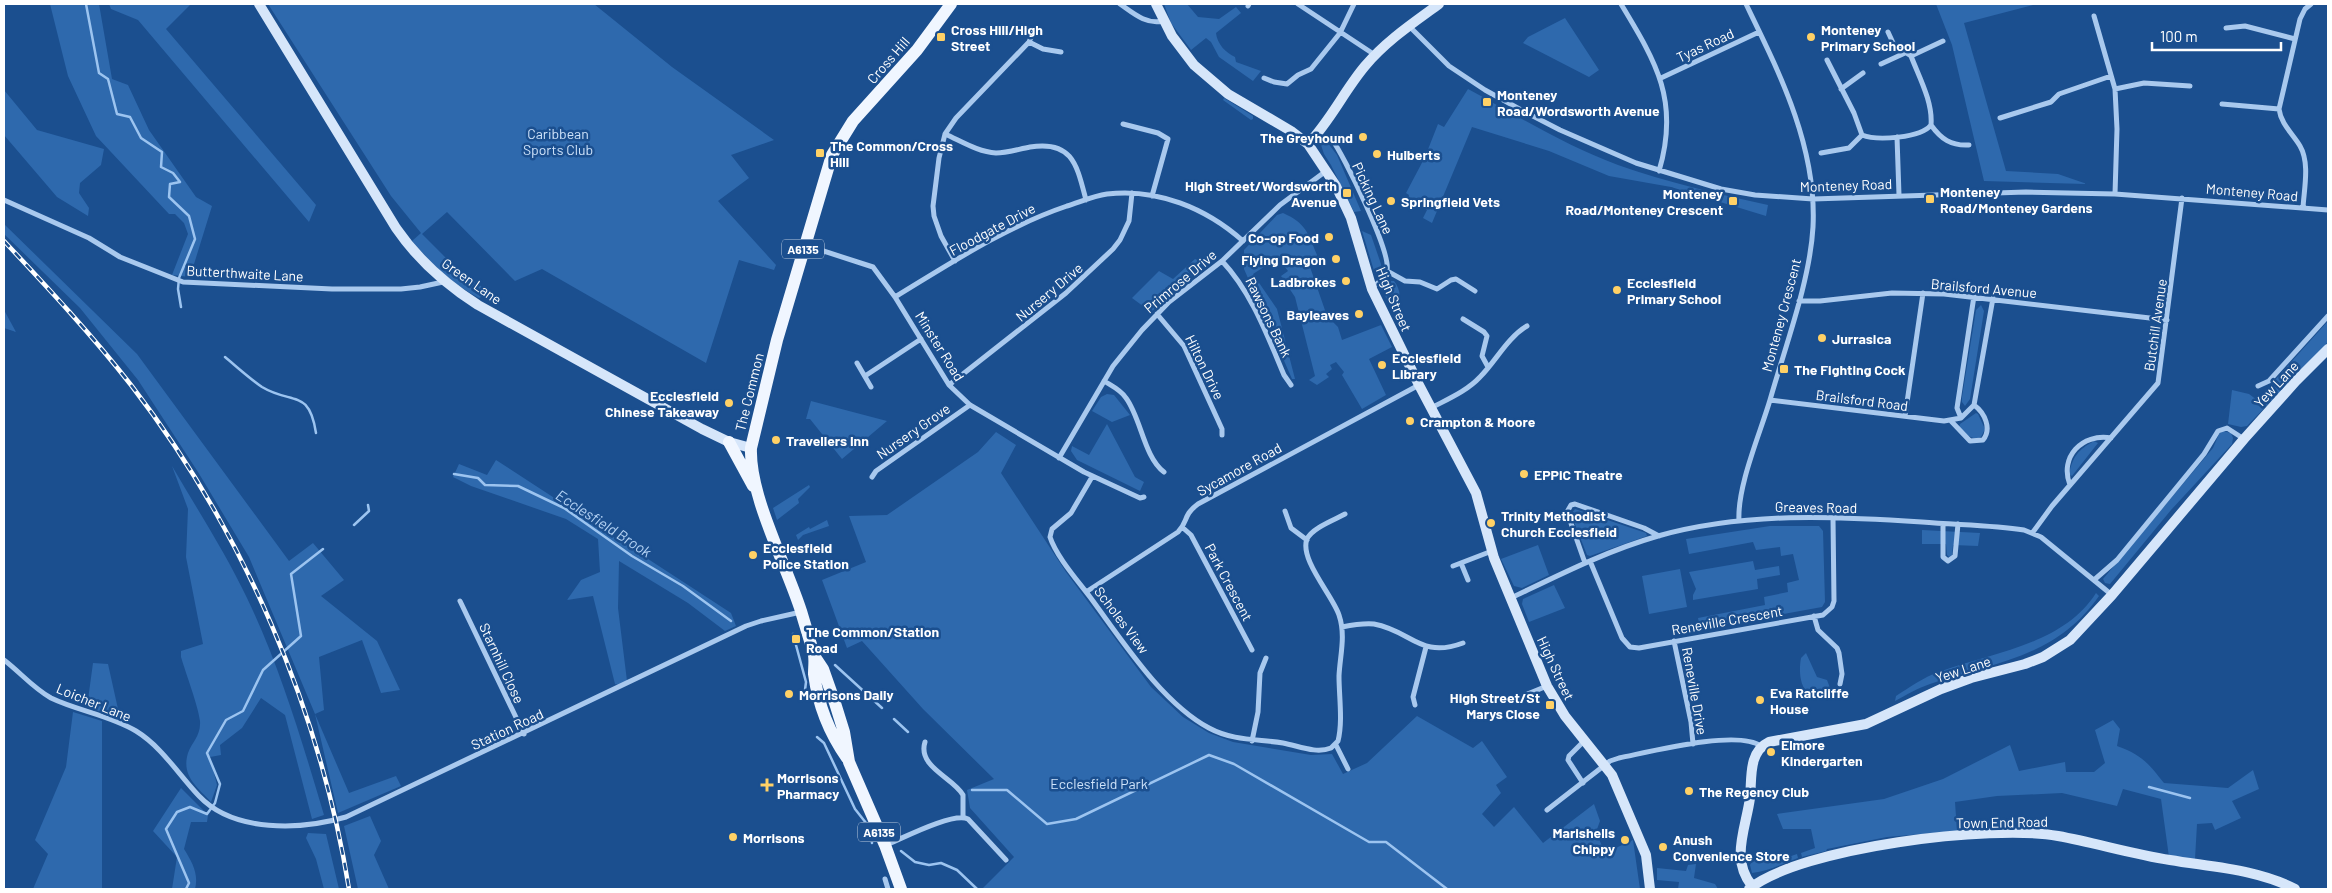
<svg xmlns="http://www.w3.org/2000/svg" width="2332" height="893" font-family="Barlow,sans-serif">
<rect width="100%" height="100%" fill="#1b4f8f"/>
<path fill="#2e69ad" d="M50 4H99L112 79 128 85 149 130 196 197 212 206 190 277 172 275 188 234 184 223 175 214H169L96 136 68 76Z
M109 4H191L166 29 316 205 309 222 138 20 111 9Z
M268 4H594L672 67 774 140 731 155 749 178 718 201 776 265 774 270 739 260 706 363 542 269 515 281 447 212 422 234 454 266 490 293 479 298C452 284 432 264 412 241L421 233 391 196Z
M1164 4H1187L1198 17 1219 19 1236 7 1241 13 1216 33C1217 44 1226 53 1235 57L1236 62 1261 71 1253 81 1219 57 1211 42 1206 38 1191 50 1171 23Z
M1936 4H2037L1964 23 2006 171 2058 174 2087 184 1984 181 1952 45Z
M1565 18 1599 70 1589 77 1523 43 1528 37Z
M1468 89C1516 115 1566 146 1618 165 1667 182 1717 194 1768 205L1766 216 1671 187 1609 176 1549 151 1472 127 1432 223 1423 218 1427 210 1408 198 1409 195 1406 193 1425 157 1438 124 1444 127Z
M4 90 37 130 104 149 101 165 80 183 79 193 89 208 88 216 57 197 4 135Z
M1224 98 1253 116V119L1251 120 1223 100Z
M1324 138 1337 155 1361 211 1354 212 1331 165 1324 154 1321 145Z
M1283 213C1306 223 1308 233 1317 255L1310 267 1327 316 1338 327 1342 340 1381 325 1392 347 1369 359 1386 395 1362 409 1342 375 1344 372 1336 362 1330 365 1332 369 1326 374 1329 377 1317 385 1309 380 1315 376 1295 297 1281 276 1288 271 1278 258 1253 274 1277 309 1295 379H1292L1244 269V250L1277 215Z
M4 224 137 354 289 561 313 543 344 580 321 596 377 641 400 690 381 693 362 640 319 657 324 710 315 714 349 793 396 776 401 786 338 813 315 714 249 557 198 472 138 380 80 308 4 234Z
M1362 231 1371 235 1381 264V275L1375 274Z
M1195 259 1208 264 1151 312 1132 298 1159 271 1173 279Z
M1390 281H1394C1402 291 1401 302 1393 311L1384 294V289Z
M1981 305 1984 311 1970 399 1965 406 1962 402V397L1976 310Z
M4 310 16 332 4 328Z
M2328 321V342L2247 426 2241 427 2228 424 2232 390 2249 394 2257 400Z
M1107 394 1114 395 1130 415 1112 422 1092 411 1101 397Z
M811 401 887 421 842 459 810 419H806Z
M1976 413 1978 414 1985 429 1981 437C1972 441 1966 434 1959 428L1960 424Z
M1107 424 1135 477 1144 482 1140 491 1077 460 1071 451 1072 446 1089 455Z
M2223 431 2231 433 2233 438 2232 444 2171 510 2110 584 2105 583 2103 579 2213 448 2219 434Z
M996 432 1016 445 1001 473 1066 572 1151 687 1183 717 1209 733 1233 742 1311 755 1332 754 1343 774 1367 763 1417 716 1473 748 1482 741 1507 777 1496 785 1501 793 1482 814 1494 827 1514 807 1543 843 1594 804 1600 821 1596 832 1605 853 1633 840 1640 889H982L1014 857 970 808 967 790 994 779 923 709 862 641 847 648 822 580 866 562 849 516 887 515 978 452Z
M2094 441 2098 443 2072 476 2069 474C2073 456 2078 450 2094 441Z
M496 460 731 613 736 626 725 631 688 603 619 561 618 608 627 681 619 685 615 684 593 596 567 600 581 580 600 572 598 539 566 519 471 486 453 477 459 464 487 475Z
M172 466C197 509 225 552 247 598 280 667 302 741 324 815L312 819 285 715 261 698 242 728 220 745 221 755 210 757 217 785 211 802C197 787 181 776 188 753 192 742 201 736 200 721 198 705 186 674 181 657V651L203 644 186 557 188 509Z
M809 485 810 487 798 499 799 503 777 520 773 508Z
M1575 509 1646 533 1647 536 1590 556 1587 555 1571 514Z
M827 520 829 526 803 535 798 540 796 535 809 527 810 529Z
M1770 526H1819L1823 531 1825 602 1822 607 1700 629 1698 618 1765 605 1764 597 1788 592 1787 583 1799 580 1793 554 1781 556 1780 547 1756 550 1753 542 1689 554 1686 539Z
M1922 530 1980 533 1978 546 1953 545 1952 555 1949 557 1947 555 1946 544H1922Z
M1538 545 1549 575 1522 588 1514 586 1501 559Z
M1753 561 1755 570 1779 566 1780 575 1757 579 1758 589 1693 600V595L1696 589 1689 572Z
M1680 569 1687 607 1649 614 1642 576Z
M1554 585 1565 608 1529 622 1522 604 1523 599Z
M2096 593 2099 596C2056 658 1994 662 1930 684 1918 688 1906 695 1895 701L1896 696C1910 687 1924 677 1939 672 1993 652 2063 645 2096 593Z
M1806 653 1817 677 1827 680 1832 693 1809 694C1799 686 1799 669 1801 658Z
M93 663 108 664 120 718 87 707Z
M73 712 102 721V889H33L48 854 35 840 66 767Z
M2113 720 2120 729 2117 746C2142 755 2148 763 2164 783L2228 788 2253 770 2259 789 2232 801 2241 818 2215 830 2212 823 2197 824 2195 859 2169 857 2161 799 2123 789 2117 806 2062 793 1997 796 1955 802 1957 831 1887 837 1827 849 1826 851 1802 857 1801 853 1815 848 1811 829H1783L1777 814 1884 799 1943 779 2010 745 2019 771 2065 762 2066 772H2094L2105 763 2095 730Z
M181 788 208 815 207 822H191L184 849C192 862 199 874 195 889H172L177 857 153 831Z
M370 816 381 841 374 855 389 889H358L344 826Z
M308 833 326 834 339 889H324L316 859 306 838Z
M1770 854 1771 863 1797 854 1798 858C1782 864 1769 871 1752 873L1750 865 1753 858Z
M1696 864 1694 878 1715 884 1718 889H1678L1679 882 1657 880V868L1686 871 1688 865Z"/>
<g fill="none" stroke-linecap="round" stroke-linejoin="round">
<path stroke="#9cc4f0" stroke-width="2.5" d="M86 4 99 73 108 79 117 114 130 117 141 138 162 152 161 167 173 173 180 182 170 184 169 197 189 216 195 239 179 278 178 289 181 307
M225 357C237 367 249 378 262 387 292 405 309 388 316 433
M454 474 478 478 485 485 518 486 564 508 632 556 683 586 731 621
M354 525 369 511 368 505
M793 634 806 682 804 698
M835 665 882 708
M894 719 908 732
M817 737 824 743 855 809 870 828 872 843
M2149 787 2190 798
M972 790H1007L1047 824 1076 819 1209 755 1234 764 1369 842H1386L1447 889
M901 851 915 862 929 865 941 863 957 870 977 889
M186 889 189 883 166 829 177 812 190 807 207 814 215 803 220 784 207 753 226 720 243 711 263 670 301 636 291 574 323 549"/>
<path stroke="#a9c9ee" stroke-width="5" d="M1120 4C1133 13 1146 25 1163 21
M1298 4 1375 55
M1621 4C1656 62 1680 101 1659 171
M1248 6 1249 4
M2094 16 2115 89 2117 129 2115 194
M1409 26 1449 66 1485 90 1525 112 1560 130 1636 163 1721 189 1755 195 1813 199 2026 192 2115 194 2328 210
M2226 28 2245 26 2295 39
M1888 32 1894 45 1911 56 1943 41
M1029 42 1043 49 1061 52
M1827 60 1854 113 1862 135C1877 141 1921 138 1931 125 1933 102 1919 77 1911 56
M1881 64 1905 53
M1264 78 1274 82 1287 84 1298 75 1311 69 1340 33 1354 4
M1661 78 1759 32
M1841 89 1863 73
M2115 89 2144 83 2190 86
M2222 104 2279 109
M2000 118 2051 102 2059 94 2111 76
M1123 124 1158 133 1168 139 1152 196
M1931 125C1941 139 1951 146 1969 145
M945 134C961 141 978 152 996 153 1007 153 1019 149 1030 147 1073 140 1077 166 1086 200
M1897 137 1899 195
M1331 138C1344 155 1391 252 1387 270 1385 278 1378 283 1372 288
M1821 153 1849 148 1862 135
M4 200 89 238 120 257 183 282 332 289H401L420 287 443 282
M2303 208C2304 189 2310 163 2300 146 2292 133 2281 124 2279 109L2300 19 2305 9 2311 4
M805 245 873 267 895 297 949 385 970 405 1084 472 1140 498 1144 497
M955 261 941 236 934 216 933 206 939 158 945 134 956 118 1029 42 1033 33
M1222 261C1252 293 1267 335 1284 375L1291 385
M1387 271 1405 281 1420 282 1437 289 1451 280 1456 279 1475 291
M895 297C951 263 1005 227 1067 206 1080 202 1093 196 1107 194 1157 188 1206 208 1243 241
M1799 301H1820L1892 293 1944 294 2167 320
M1157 314 1184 346 1222 429V435
M1463 319 1484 332 1487 336 1482 356 1488 367
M857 363 871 387
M865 376 921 339
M1104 381C1112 386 1121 390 1126 398 1141 418 1144 457 1164 472
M949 385 1066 293 1113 249 1120 240 1129 221 1132 193
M2258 386 2269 381 2328 316
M1770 400 1944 421 1961 418 1974 405 1993 298
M1431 408C1448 399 1467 391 1480 377 1496 361 1507 338 1527 326
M1905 416 1923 293
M1961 418 1957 408 1974 296
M1951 421 1970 441 1983 440C1992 429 1985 413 1974 405
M1059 458 1113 366 1142 330 1169 302 1222 261 1280 205 1326 171
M872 477 876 471 970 405
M1092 477 1071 513 1052 529 1050 537C1056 556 1078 581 1090 597 1122 640 1161 702 1209 728 1233 741 1258 739 1283 743 1299 746 1316 754 1331 748L1338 741C1343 721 1339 697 1339 676 1340 655 1346 636 1339 615 1333 596 1299 559 1307 539 1312 528 1334 520 1345 514
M2070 485C2059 457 2082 433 2111 438
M1285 511 1291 528 1307 540
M1739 521C1737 486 1760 434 1770 400 1785 347 1810 281 1813 227 1817 147 1780 74 1746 4
M1943 524V557L1948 561 1955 556 1958 524
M1182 527 1191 535 1252 650
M2033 532 2052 506 2158 383 2182 198
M1590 561 1622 638 1630 647 1639 648 1823 615 1832 607 1834 601 1833 518
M1461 563 1468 580
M1585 563 1567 512 1571 505 1575 504 1644 528 1659 536
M1453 566 1492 551
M2094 580 2117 560 2163 504 2204 454 2218 431 2227 428 2244 439
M1086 592 1178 532C1189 521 1182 516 1198 504L1419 385
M1511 598C1559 575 1606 551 1658 536 1744 512 1834 516 1922 522 1956 525 1991 525 2024 530L2041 537 2112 595
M460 601 524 734
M1814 616 1818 630 1837 648 1839 653 1842 674 1840 684
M1342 627C1352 625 1363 623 1374 624 1412 631 1420 659 1463 643
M1674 641 1691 722 1693 744
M4 660C20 672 33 688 51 698 78 711 109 715 136 731 162 747 178 774 199 796 234 833 301 830 346 817L746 626 761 621 801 612
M1499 698 1513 700 1547 686
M1415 705 1413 697 1426 647
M1252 741 1258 712 1260 673 1266 658
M925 742C917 767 954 778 963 795V817
M1336 745 1348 769
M1583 783 1568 760 1569 756 1585 740
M1547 810 1610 761 1619 758C1649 752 1737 729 1761 746
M886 845C903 838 953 812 968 819L1006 860
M885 879 888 889"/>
<path stroke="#d6e6fa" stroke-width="10" d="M259 4 396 228C418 260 445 284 478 305L702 429 729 442 751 448
M1156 4 1172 36 1194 65 1228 94 1291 131 1308 144 1336 186 1351 218 1372 289 1419 385 1476 493 1494 558 1547 686 1565 716 1612 775 1646 855 1650 889
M1308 144C1331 120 1344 91 1365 66 1386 41 1413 23 1439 4
M1752 886C1730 859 1746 828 1750 798 1752 778 1748 752 1769 742L1866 724 1941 689 1971 678 2025 664 2043 657 2070 640 2112 595 2244 439 2296 381 2328 349
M1749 889C1801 847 1992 824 2058 836 2096 843 2132 854 2170 860 2211 867 2257 869 2295 889"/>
<path stroke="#f0f6ff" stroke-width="12" d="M729 442 753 486
M815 657 823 669 835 703 844 732 849 762 885 845 901 889
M847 758C830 734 818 704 814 674 814 667 815 661 814 655 810 640 805 625 801 611 786 564 749 495 751 448L777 340 832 155 853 121 917 50 951 4"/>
<g stroke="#fff" stroke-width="4.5">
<path id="rail" d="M4 241C48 288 92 335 131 385 243 530 320 709 349 889"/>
</g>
<use href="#rail" stroke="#1b4f8f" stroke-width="2.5" stroke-dasharray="8" stroke-linecap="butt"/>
</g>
<g fill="#ffd166" stroke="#1b4f8f" stroke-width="2">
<rect x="936" y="32" width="10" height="10" rx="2.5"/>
<circle cx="1811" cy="37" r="5"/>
<rect x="1482" y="97" width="10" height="10" rx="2.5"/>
<circle cx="1363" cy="137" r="5"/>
<rect x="815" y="148" width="10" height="10" rx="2.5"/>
<circle cx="1377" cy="154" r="5"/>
<rect x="1342" y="188" width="10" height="10" rx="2.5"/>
<rect x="1925" y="194" width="10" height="10" rx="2.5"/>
<circle cx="1391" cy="201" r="5"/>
<rect x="1728" y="196" width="10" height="10" rx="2.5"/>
<circle cx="1329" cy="237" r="5"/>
<circle cx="1336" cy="259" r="5"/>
<circle cx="1346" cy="281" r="5"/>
<circle cx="1617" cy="290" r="5"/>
<circle cx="1359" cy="314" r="5"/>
<circle cx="1822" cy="338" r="5"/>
<circle cx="1382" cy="365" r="5"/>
<rect x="1779" y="364" width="10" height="10" rx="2.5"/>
<circle cx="729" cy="403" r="5"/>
<circle cx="1410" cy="421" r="5"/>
<circle cx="776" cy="440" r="5"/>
<circle cx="1524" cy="474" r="5"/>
<circle cx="1491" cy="523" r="5"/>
<circle cx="753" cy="555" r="5"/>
<rect x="791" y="634" width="10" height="10" rx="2.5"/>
<circle cx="789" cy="694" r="5"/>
<circle cx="1760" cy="700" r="5"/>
<rect x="1545" y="700" width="10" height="10" rx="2.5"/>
<circle cx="1771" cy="752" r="5"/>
<path d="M764.5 777.5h5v5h5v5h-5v5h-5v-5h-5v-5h5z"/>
<circle cx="1689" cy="791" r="5"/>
<circle cx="733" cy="837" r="5"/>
<circle cx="1625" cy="840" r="5"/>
<circle cx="1663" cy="847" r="5"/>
</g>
<g text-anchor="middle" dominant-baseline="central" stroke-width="5" stroke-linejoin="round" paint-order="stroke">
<g fill="#1b4f8f" stroke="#bbcadd" stroke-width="1">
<rect x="782" y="239.5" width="42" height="19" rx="4"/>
<rect x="858" y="822.5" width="42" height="19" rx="4"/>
</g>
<g font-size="12" font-weight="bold" fill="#fff">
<text x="803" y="249">A6135</text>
<text x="879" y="832">A6135</text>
</g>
<g font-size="14" font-weight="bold" fill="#fff" stroke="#1b4f8f" text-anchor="start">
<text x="951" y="29">Cross Hill/High<tspan x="951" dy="16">Street</tspan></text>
<text x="1821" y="29">Monteney<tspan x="1821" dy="16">Primary School</tspan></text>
<text x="1497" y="94">Monteney<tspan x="1497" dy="16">Road/Wordsworth Avenue</tspan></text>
<text x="1353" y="137" text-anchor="end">The Greyhound</text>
<text x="830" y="145">The Common/Cross<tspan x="830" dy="16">Hill</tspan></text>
<text x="1387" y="154">Hulberts</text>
<text x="1337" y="185" text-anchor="end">High Street/Wordsworth<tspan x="1337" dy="16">Avenue</tspan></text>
<text x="1940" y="191">Monteney<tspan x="1940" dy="16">Road/Monteney Gardens</tspan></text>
<text x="1723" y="193" text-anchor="end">Monteney<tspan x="1723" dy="16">Road/Monteney Crescent</tspan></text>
<text x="1401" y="201">Springfield Vets</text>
<text x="1319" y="237" text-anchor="end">Co-op Food</text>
<text x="1326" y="259" text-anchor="end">Flying Dragon</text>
<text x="1336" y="281" text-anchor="end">Ladbrokes</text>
<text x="1627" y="282">Ecclesfield<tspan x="1627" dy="16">Primary School</tspan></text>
<text x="1349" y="314" text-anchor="end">Bayleaves</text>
<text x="1832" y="338">Jurrasica</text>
<text x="1392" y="357">Ecclesfield<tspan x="1392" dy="16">Library</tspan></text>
<text x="1794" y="369">The Fighting Cock</text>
<text x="719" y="395" text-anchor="end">Ecclesfield<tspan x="719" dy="16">Chinese Takeaway</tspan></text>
<text x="1420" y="421">Crampton &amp; Moore</text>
<text x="786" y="440">Travellers Inn</text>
<text x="1534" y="474">EPPiC Theatre</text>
<text x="1501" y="515">Trinity Methodist<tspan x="1501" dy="16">Church Ecclesfield</tspan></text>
<text x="763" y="547">Ecclesfield<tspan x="763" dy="16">Police Station</tspan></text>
<text x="806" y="631">The Common/Station<tspan x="806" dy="16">Road</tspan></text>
<text x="1770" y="692">Eva Ratcliffe<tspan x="1770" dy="16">House</tspan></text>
<text x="799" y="694">Morrisons Daily</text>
<text x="1540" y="697" text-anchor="end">High Street/St<tspan x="1540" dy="16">Marys Close</tspan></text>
<text x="1781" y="744">Elmore<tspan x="1781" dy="16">Kindergarten</tspan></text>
<text x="777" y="777">Morrisons<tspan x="777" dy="16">Pharmacy</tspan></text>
<text x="1699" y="791">The Regency Club</text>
<text x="1615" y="832" text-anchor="end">Marishells<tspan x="1615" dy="16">Chippy</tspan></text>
<text x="743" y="837">Morrisons</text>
<text x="1673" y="839">Anush<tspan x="1673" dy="16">Convenience Store</tspan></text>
</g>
<g font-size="14" fill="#fff" stroke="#1b4f8f">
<text transform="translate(1705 45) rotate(-25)">Tyas Road</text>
<text transform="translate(888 60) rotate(-49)">Cross Hill</text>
<text transform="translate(1846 185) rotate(-2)">Monteney Road</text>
<text transform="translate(2252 192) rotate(5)">Monteney Road</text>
<text transform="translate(1373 198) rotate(65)">Picking Lane</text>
<text transform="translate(992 229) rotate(-28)">Floodgate Drive</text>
<text transform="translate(245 273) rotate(3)">Butterthwaite Lane</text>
<text transform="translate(472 281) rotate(35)">Green Lane</text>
<text transform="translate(1180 281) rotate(-40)">Primrose Drive</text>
<text transform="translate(1984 288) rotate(5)">Brailsford Avenue</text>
<text transform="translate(1049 292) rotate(-40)">Nursery Drive</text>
<text transform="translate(1394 299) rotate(67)">High Street</text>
<text transform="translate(1781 315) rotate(-75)">Monteney Crescent</text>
<text transform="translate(1269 317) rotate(64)">Rawsons Bank</text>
<text transform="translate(2155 325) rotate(-82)">Butchill Avenue</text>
<text transform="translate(940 346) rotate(58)">Minster Road</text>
<text transform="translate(1205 367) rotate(64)">Hilton Drive</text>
<text transform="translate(2276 384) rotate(-47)">Yew Lane</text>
<text transform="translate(749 392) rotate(-76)">The Common</text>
<text transform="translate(1862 400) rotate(7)">Brailsford Road</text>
<text transform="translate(913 431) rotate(-35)">Nursery Grove</text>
<text transform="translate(1239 469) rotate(-29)">Sycamore Road</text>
<text transform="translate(1816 507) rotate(1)">Greaves Road</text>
<text transform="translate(1229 582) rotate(62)">Park Crescent</text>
<text transform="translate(1122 620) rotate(53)">Scholes View</text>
<text transform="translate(1727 620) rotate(-10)">Reneville Crescent</text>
<text transform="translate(502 663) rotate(65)">Starnhill Close</text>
<text transform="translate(1556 668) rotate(65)">High Street</text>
<text transform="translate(1963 669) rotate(-18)">Yew Lane</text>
<text transform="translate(1695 691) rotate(80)">Reneville Drive</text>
<text transform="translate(94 702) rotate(22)">Loicher Lane</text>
<text transform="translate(507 729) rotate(-25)">Station Road</text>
<text transform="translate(2002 822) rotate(-1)">Town End Road</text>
</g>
<g font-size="14" fill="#cfe3fa" stroke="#1b4f8f">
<text x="558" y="133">Caribbean<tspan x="558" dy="16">Sports Club</tspan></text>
<text x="1099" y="783">Ecclesfield Park</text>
</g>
<g font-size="15" font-style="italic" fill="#b5d3f5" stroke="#1b4f8f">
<text transform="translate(604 523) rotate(33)">Ecclesfield Brook</text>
</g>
</g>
<rect width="2332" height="893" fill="none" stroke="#ffffff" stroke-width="10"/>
<path d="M2152 42v8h129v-8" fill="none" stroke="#ffffff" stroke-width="2.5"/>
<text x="2160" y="42" font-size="15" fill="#ffffff" stroke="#1b4f8f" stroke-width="4" paint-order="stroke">100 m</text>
</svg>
